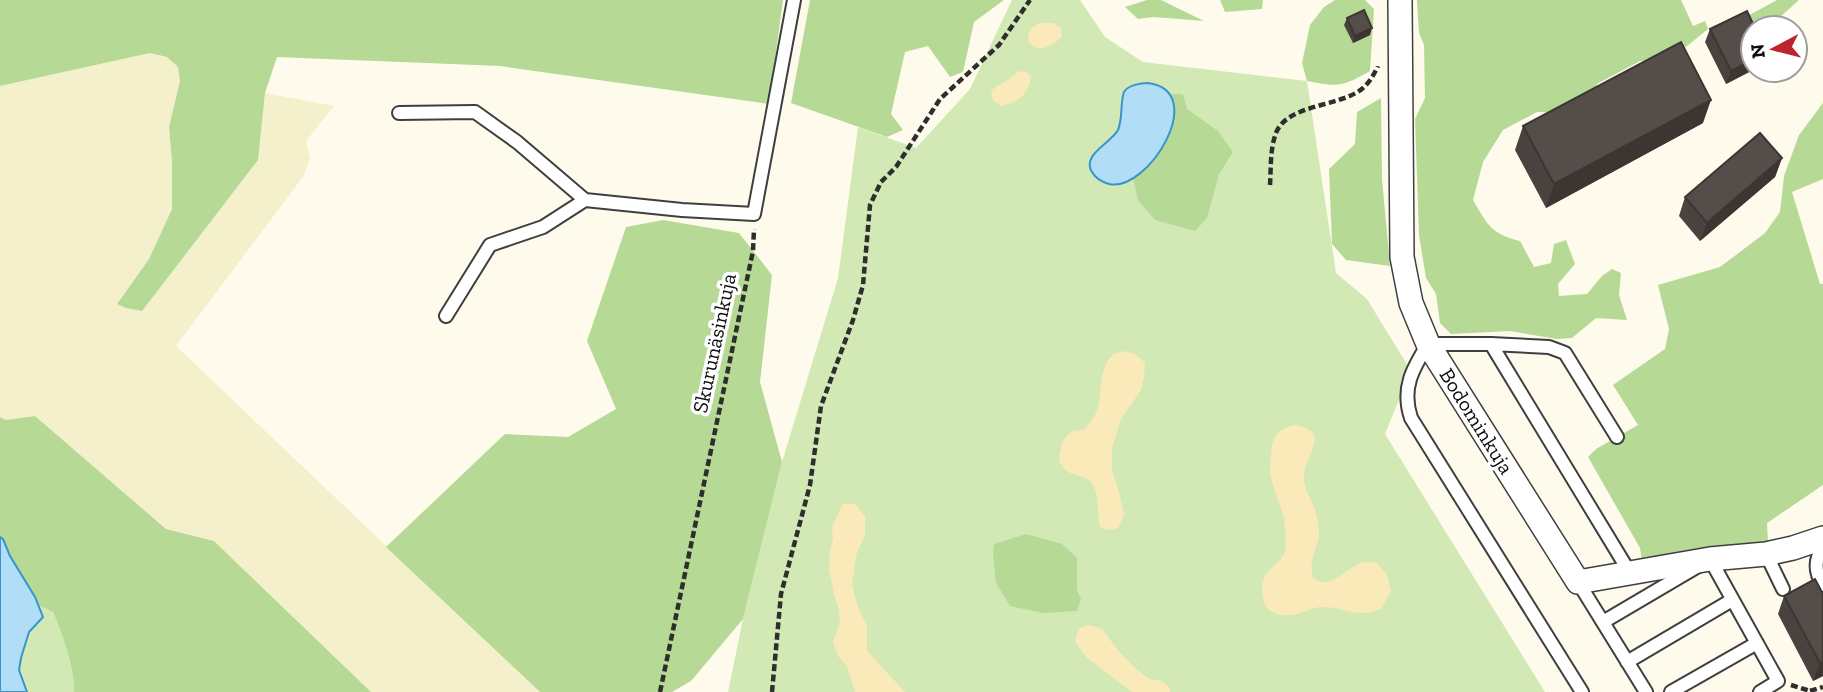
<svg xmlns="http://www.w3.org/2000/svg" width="1823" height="692" font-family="'Zilla Slab',serif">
<rect width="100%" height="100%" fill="#fffbec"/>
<path fill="#f4f0cc" d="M150 53 167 57 178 67 180 81 169 127 172 161V209L149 259 117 303 258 160 265 93 334 106 306 141 310 159 303 177 176 346 540 692H371L214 541 166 529 35 416 6 420 0 417V86Z"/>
<path fill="#d2e9b6" d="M1012 0H1080L1105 37 1143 62 1307 81 1336 273 1367 299 1411 371 1385 434 1545 692H728L743 619 782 462 838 278 858 127 916 148 970 89Z
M38 605 53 612C62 634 75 668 74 692H27L19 670 21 658 29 632 43 617Z"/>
<path fill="#b6d995" d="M0 0H783L769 104 500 66 277 57 265 93 258 160 142 311 126 308 117 304 149 259 172 209V161L169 127 180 81 178 67 167 57 150 53 0 86Z
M810 0H1004L974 22 963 72 950 77 928 46 905 52 891 114 903 130 887 137 791 103Z
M1147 0H1161L1204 21 1154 17 1138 19 1125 7Z
M1220 0H1263L1262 9 1225 12Z
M1335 0H1365L1374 9 1370 71C1342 87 1338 87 1307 81L1302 63 1310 25 1324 7Z
M1417 0H1681L1693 26 1705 21 1708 29 1671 59 1640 61 1597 84 1593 95 1565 113 1537 112 1503 130 1483 162 1473 200C1487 224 1491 234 1520 241L1534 267 1551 263 1554 244 1566 240 1575 264 1558 284 1559 296 1587 294 1602 276 1612 269 1621 273 1619 295 1627 320 1596 318 1572 338 1557 339 1510 331 1451 334 1440 323 1436 294 1426 278 1419 235 1415 119 1425 98 1424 45 1419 33Z
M1777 0H1799L1768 28H1753L1744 18Z
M1170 94H1183L1187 109 1218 131 1233 152 1219 174 1207 218 1195 231 1155 220 1138 200 1133 179 1148 167 1169 135 1175 104Z
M1381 98 1382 179 1390 266 1346 260 1332 244 1329 169 1355 144 1357 112Z
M1823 103V179L1792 192 1820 284H1823V485L1767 523 1768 541 1746 546 1642 561 1640 548 1588 457 1596 449 1638 425 1613 385 1665 349 1669 329 1658 285 1720 267 1765 233 1780 212 1784 176 1799 135Z
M663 220 739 233 772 275 760 382 782 462 743 619 691 681 672 692H540L386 547 505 434 568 437 616 409 587 341 626 227Z
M35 416 166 529 214 541 371 692H74C75 668 62 634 53 612L38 605 35 597 10 556 3 539 0 537V417L6 420Z
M1026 534 1062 544 1077 558V590L1081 599 1077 611 1043 613 1010 606 996 583 993 554 994 544Z"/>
<path fill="#faeab9" d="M1040 23H1053L1061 28 1062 37C1051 46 1038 55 1028 41 1028 31 1031 27 1040 23Z
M1025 71 1031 76C1028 96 1019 101 1001 106L993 100 991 91C999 83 1010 81 1017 72Z
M1122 351 1135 354 1145 363 1144 377 1141 390 1121 419 1112 448V470L1120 496 1124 515 1118 528 1108 530 1100 527C1097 513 1100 493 1091 482 1085 475 1073 476 1066 470 1063 468 1061 464 1059 461 1060 451 1062 436 1072 432 1078 429 1077 432 1083 430 1089 426 1093 419 1096 413 1103 397 1098 367 1112 356 1114 353 1118 353 1122 351Z
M1294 425C1334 431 1304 455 1304 476 1303 488 1310 497 1314 507 1317 514 1318 522 1319 529 1320 540 1314 550 1312 561 1311 566 1312 572 1312 577 1332 593 1346 565 1365 562 1369 562 1373 562 1377 563L1387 575 1391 591 1381 609C1355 619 1347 607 1323 607 1306 607 1290 623 1271 611 1261 604 1260 587 1265 576 1270 567 1282 562 1285 551 1287 542 1285 529 1284 519 1281 505 1274 492 1271 478 1269 471 1270 463 1271 456 1272 439 1275 430 1294 425Z
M843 504H855L865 516V535L857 552 852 584 858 608 867 625V651L905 692H855L847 666 838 656 833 642 840 622 838 607 834 594 829 568 830 550 833 539 832 527Z
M1090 625 1102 629 1117 649 1133 666 1149 679 1162 681 1170 688V692H1132L1086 657 1075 641 1079 628Z"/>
<path fill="#b1def6" stroke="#3895cc" stroke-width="2" d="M1148 83C1210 91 1148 193 1109 184 1102 182 1096 179 1092 172 1081 155 1111 143 1118 130 1123 118 1120 103 1124 92 1128 85 1141 83 1148 83Z
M0 537 3 539 10 556 35 597 43 617 29 632 21 658 19 670 27 692H0Z"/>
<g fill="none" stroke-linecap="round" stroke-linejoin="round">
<g stroke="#3f3f3f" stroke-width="16">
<path id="service" d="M399 113 475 112 517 142 585 200 682 210 754 214 794 0
M446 316 490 245 543 227 585 200
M1491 344 1630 573
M1823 545C1815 560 1814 571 1823 585
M1766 554 1783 589
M1578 582 1646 692
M1603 622 1710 559 1778 681 1760 692
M1627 662 1732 600
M1582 692 1411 418C1401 388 1413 368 1428 344H1491L1549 347 1565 353 1617 437
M1671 692 1757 643"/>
</g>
<g stroke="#3f3f3f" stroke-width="26">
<path id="minor" d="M1400 0 1402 257 1411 303 1428 344 1578 582 1710 559 1766 554 1793 548 1823 538"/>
</g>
<path stroke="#2e2e2e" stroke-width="4.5" stroke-dasharray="7 3.5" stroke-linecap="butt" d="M1270 185C1271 170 1270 151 1275 136 1284 103 1340 108 1363 88 1370 82 1374 74 1378 66
M1791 685 1810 691
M1810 691 1823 687
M660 692 753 251 754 229
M772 692 781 594 810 485 821 406 853 320 863 285 870 205 881 182 896 167 940 99 999 45 1030 0"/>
<use href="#service" stroke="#fff" stroke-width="12"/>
<use href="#minor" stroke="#fff" stroke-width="23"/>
</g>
<path fill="#49423f" d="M1347 18 1370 35 1353 43 1344 25Z
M1753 28V70L1726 84 1705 42 1710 29Z
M1703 123 1546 208 1515 150 1523 126Z
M1782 158 1775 177 1700 241 1679 216 1685 197Z
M1815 579 1823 676 1813 681 1778 614 1784 596Z"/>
<path fill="#3c3633" d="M1372 28 1370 35 1353 43 1355 36Z
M1753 60V70L1726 84 1731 71Z
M1711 100 1703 123 1546 208 1554 184Z
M1782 158 1775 177 1700 241 1707 223Z
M1823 661V676L1813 681 1820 663Z"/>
<path fill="#554d49" stroke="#3c3633" stroke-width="2" d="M1364 10 1372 28 1355 36 1347 18Z
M1747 11 1755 28H1753V60L1731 71 1710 29Z
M1681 42 1711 100 1554 184 1523 126Z
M1760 133 1782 158 1707 223 1685 197Z
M1815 579 1823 594V661L1820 663 1784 596Z"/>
<g text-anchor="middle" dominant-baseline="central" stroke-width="7" stroke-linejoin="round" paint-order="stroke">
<g font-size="21" fill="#0c0c0c" stroke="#fff">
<text transform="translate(714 343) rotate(-78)">Skurunäsinkuja</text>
<text transform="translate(1477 421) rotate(58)">Bodominkuja</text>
</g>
</g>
<g transform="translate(1774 49) rotate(263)"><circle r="33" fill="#ffffff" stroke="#9e9e9e" stroke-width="2"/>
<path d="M0-5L12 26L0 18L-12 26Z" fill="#bc2530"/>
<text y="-10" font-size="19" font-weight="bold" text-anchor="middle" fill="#0c0c0c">N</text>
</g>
</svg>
